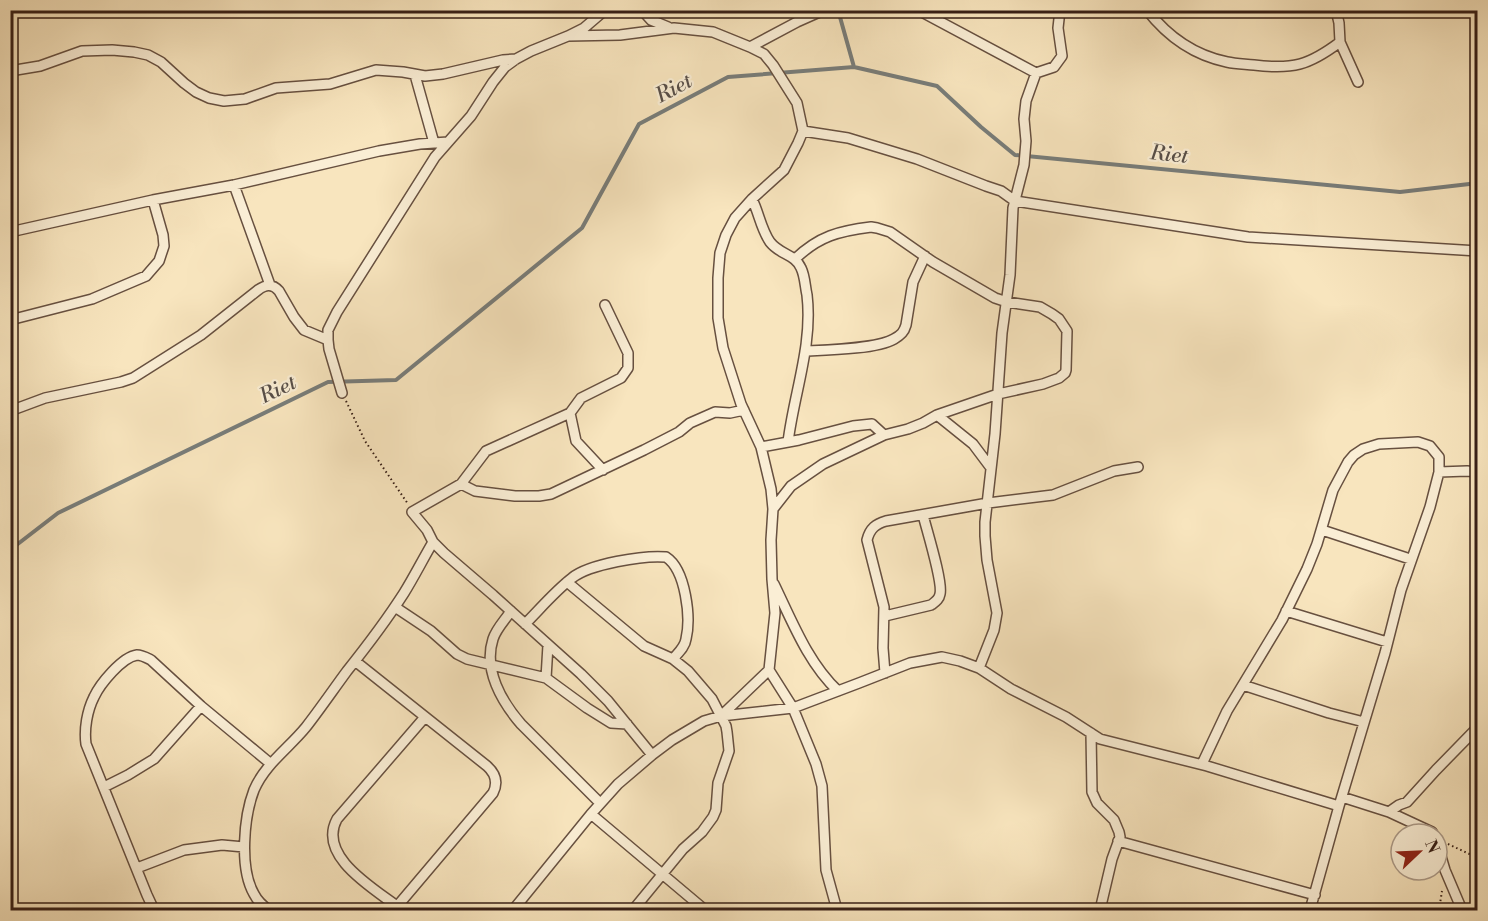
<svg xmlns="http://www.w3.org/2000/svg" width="1488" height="921" font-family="'Libre Bodoni',serif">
<rect width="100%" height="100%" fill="#f8e5be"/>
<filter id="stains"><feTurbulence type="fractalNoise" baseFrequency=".00333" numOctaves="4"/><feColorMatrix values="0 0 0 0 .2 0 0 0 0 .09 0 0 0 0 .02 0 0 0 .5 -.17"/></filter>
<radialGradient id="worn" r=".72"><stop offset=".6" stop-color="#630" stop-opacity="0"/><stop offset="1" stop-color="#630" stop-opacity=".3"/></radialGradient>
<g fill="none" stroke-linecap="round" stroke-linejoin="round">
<path stroke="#787d7a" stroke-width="4" d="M838 10 854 67
M10 550 58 513 328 382 396 380 582 228 639 124 728 77 854 67 937 86 981 127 1015 155 1400 192 1478 183"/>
<g stroke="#675040" stroke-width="12">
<path id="street" d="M642 10 651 20 668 27
M1147 10C1168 37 1193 55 1227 62 1236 64 1245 64 1254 65 1270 67 1285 68 1300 64 1315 60 1328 51 1340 42
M1336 10 1339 23 1340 42 1358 82
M920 11 1036 73
M568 36 620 35 674 28 713 32 750 47 764 54 773 65 797 103 803 131 798 143 784 170 752 199 735 218 726 235 720 253 718 278V318L723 348 741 404 761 447 771 489 773 509 771 540 772 579 775 613 769 670 721 716
M750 47 797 22 824 10
M10 71 40 66 82 51 112 50 134 52 148 55 161 62 184 83 196 92 209 98 224 101 245 99 276 88 330 84 376 70 403 72 425 76 443 74 503 60 516 59
M415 75 434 143
M803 131 848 138 917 159 986 186 1001 191 1015 201 1248 237 1478 251
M234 185 270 285
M752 199C759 213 761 229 770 242 780 255 795 254 801 268 805 276 805 286 807 295 813 345 794 393 788 442
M10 232 153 200 234 185 379 151 420 144 448 142
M10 320 92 299 146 276 159 261 164 246 163 235 153 200
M805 351C827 350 877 349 894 339 901 335 904 332 906 325L913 282 925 256
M342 393 329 349 328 340V330L337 312 435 157 471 116 493 82 505 67 516 59 531 51 568 36 584 28 605 10
M10 411 45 398 121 382 133 378 201 335 258 290C265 285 272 283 279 291L294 317 304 330 328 340
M570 413 576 441 603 470
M937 415 973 444 991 468
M761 447 799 440 853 426 872 424 884 435 908 429 923 423 937 415 998 394 1043 384 1059 378 1065 373 1066 370 1067 331 1059 319 1052 314 1040 307 1007 302 995 298 933 262 890 232 877 228 871 227C839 231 819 236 795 259
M1439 472 1467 471 1478 472
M461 484 486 451 570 413 581 398 621 378 628 368V353L605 305
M773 509 791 486 823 464 884 435
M1322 530 1410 559
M567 582 644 646 673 659 688 671 712 699 726 726 727 732 729 751 718 783 716 810 713 817 702 832 683 849 633 910
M774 584C792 621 808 663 838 691
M395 607 431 631 457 654 467 659 546 678 587 708 611 723 627 724
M511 611C505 620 496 629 493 639 483 670 502 702 521 724L600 803
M1286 611 1387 642
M885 616 931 605C935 602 939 600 940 594 943 582 927 531 923 515
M525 624C540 609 555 591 572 578 589 564 644 555 666 557 686 570 691 618 686 639 685 647 678 653 673 659
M355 661 487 766C496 774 498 783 493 793L394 910
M979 668 994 630 997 613 987 560 985 536V522L995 434 1002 333 1010 275 1013 208 1024 165 1026 141 1024 119 1026 101 1036 73 1054 67 1062 56 1058 28 1060 10
M769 670 793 708 816 764 822 786 826 870 837 910
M885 673 883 648 884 607 867 540C870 528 876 524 886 521L988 503 1053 495 1114 471 1138 467
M546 678 548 645
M1243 685 1329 713 1364 722
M1091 733 1092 792 1097 803 1114 820 1119 832 1120 837 1112 859 1100 910
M652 755 608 701 581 674 493 595 444 553 433 542 427 530 412 512 461 484 475 491 515 496H539L551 494 644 450 679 432 690 423 715 412 730 413 744 410
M1202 764 1227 711 1282 620 1307 569 1317 544 1333 490 1348 462 1354 455 1363 449 1379 444 1418 442 1430 446 1439 457V472L1430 507 1401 590 1385 653 1339 806 1310 910
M104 787 128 775 154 759 201 706
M1342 797 1389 812 1399 805 1407 802 1436 770 1478 727
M1389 812 1432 832 1433 834
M591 814 705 910
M1118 841 1315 895
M1437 843 1445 870 1462 910
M137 868 184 850 222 845 244 847
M398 907C373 888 317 856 337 819L425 717
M154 910 147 895 86 744C84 729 87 711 94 697 100 684 122 657 137 655 142 655 147 658 151 660L201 706 271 764
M269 910C263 906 257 900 254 894 239 868 244 816 254 790 265 764 289 748 306 727 320 709 333 690 347 671 367 646 386 621 404 593 414 577 423 559 433 542
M513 910 591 814 618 784 652 755 672 740 704 721 721 716 793 708 859 683 910 663 942 657 960 661 979 668 1011 689 1066 717 1100 739 1207 766 1339 806"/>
</g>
<path stroke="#371f16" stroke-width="2" stroke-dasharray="1.5 3" stroke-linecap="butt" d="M346 401 365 441 408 504
M1448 844 1478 858
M1439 910 1442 891"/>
<use href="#street" stroke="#faeed5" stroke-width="9"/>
</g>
<g text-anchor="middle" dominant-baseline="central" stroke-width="4.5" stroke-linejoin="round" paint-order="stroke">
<g font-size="21" font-style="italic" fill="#574e48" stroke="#faeed5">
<text transform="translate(674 89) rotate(-28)">Riet</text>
<text transform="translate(1169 155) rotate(6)">Riet</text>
<text transform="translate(278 390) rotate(-26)">Riet</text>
</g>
</g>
<rect width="1488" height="921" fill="none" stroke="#f8e5be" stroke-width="36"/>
<rect x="12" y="12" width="1464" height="897" fill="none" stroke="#371f16" stroke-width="3"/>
<rect x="18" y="18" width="1452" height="885" fill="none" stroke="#371f16" stroke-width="1.5"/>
<g transform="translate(1419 852) rotate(67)"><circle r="28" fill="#faeed5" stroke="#ac9b89" stroke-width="1.5"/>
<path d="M0-4.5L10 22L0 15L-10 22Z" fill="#8f2418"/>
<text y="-9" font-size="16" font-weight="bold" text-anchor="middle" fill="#371f16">N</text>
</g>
<rect width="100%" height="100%" filter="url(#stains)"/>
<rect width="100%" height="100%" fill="url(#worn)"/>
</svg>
